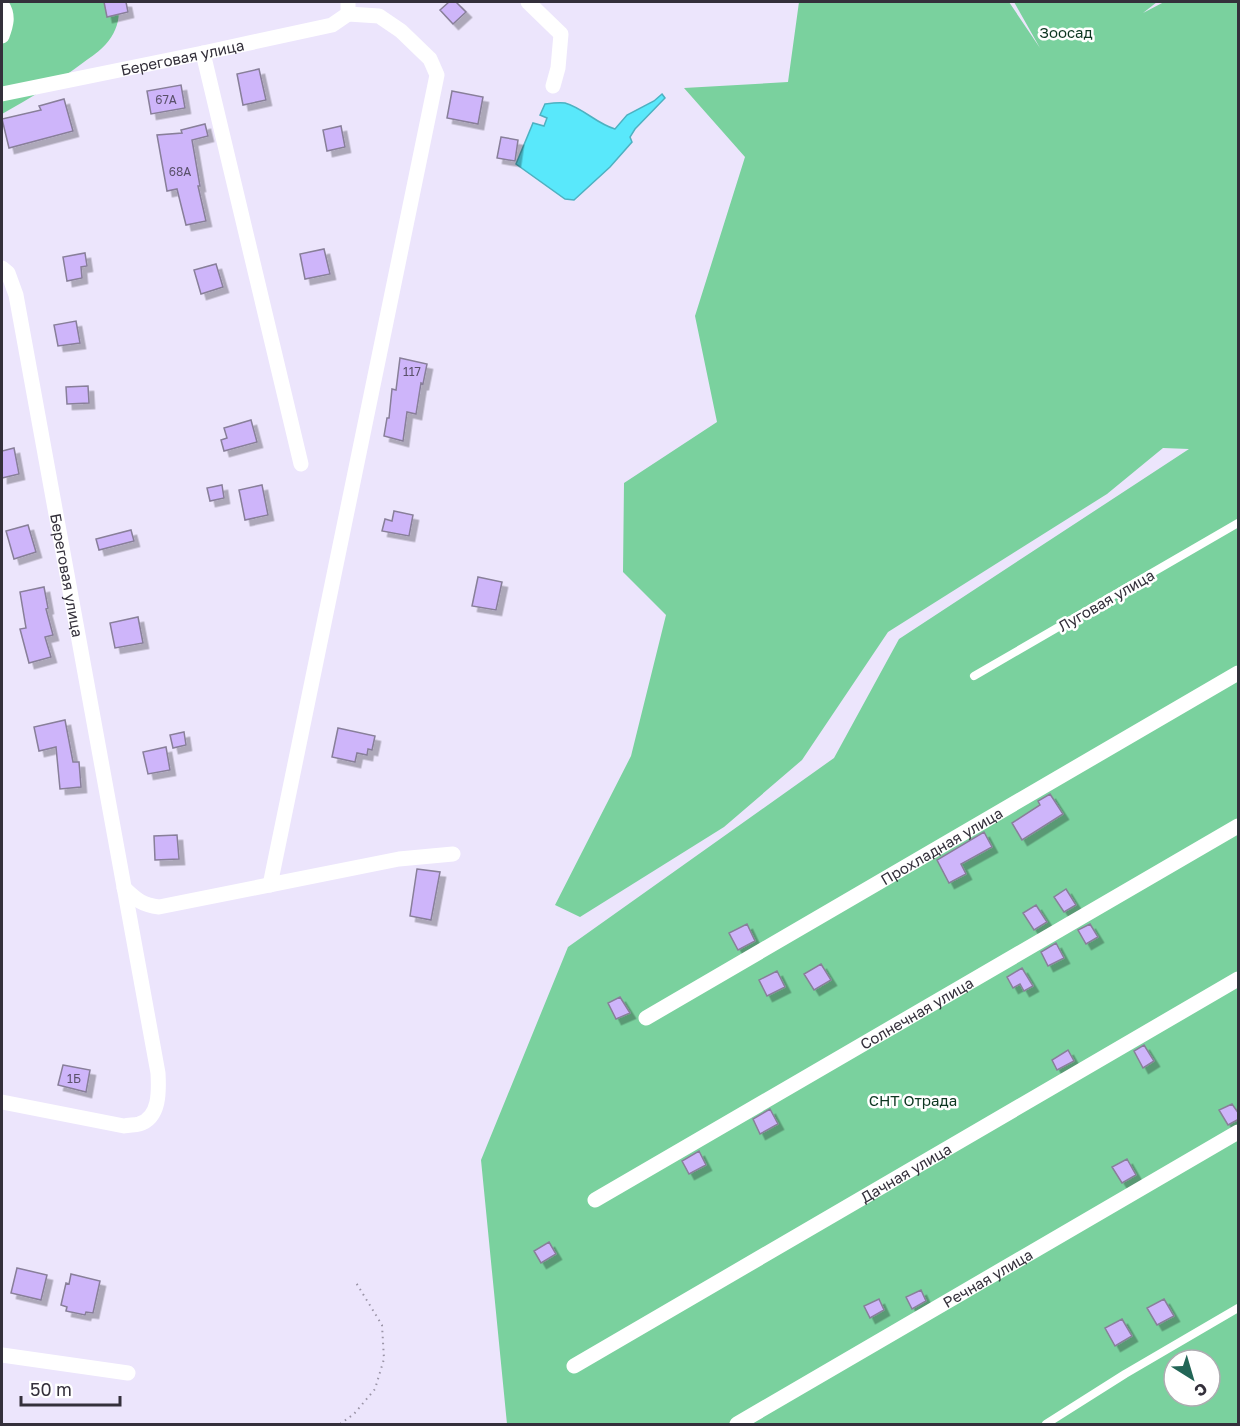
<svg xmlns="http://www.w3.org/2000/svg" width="1240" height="1426" font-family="'Golos Text',sans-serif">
<defs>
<filter id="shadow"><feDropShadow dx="5.5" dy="5.5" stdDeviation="0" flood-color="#0004"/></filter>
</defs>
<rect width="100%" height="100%" fill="#ece5fc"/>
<path fill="#7ad19e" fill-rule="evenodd" d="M2 2H117C122 16 116 33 106 44 100 51 91 57 84 62 58 82 30 98 2 114Z
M799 2H1009L1040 48 1014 2H1157L1143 13 1164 2H1238V1424H507L481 1160 568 947 834 758 899 639 1189 449 1163 448 1107 494 888 632 802 760 724 827 580 917 555 905 631 756 666 615 623 572 624 483 717 422 695 316 745 157 684 88 788 82ZM1174 1360H1210V1396H1174Z"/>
<path fill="#59e8fb" stroke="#4eb1c1" stroke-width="1.5" d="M662 94 665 98 635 129 630 137 632 142 610 167 574 200 565 199 516 164 533 123 544 126 547 118 540 115 545 104C552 103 560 102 565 103 583 108 597 124 615 129L627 115 654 101Z"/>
<path fill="#ceb5fa" stroke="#887f99" stroke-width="1.5" filter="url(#shadow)" d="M104 2H126L128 12 107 17Z
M449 2H456L466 12 453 24 440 10Z
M259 69 266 100 243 105 237 74Z
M181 85 185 108 151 114 147 91Z
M452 91 483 97 478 124 447 118Z
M64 99 73 131 9 148 2 119 41 110 39 106Z
M205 124 208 136 192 140 200 186H198L206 221 186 225 177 189 167 191 157 135 182 133 181 130Z
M341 126 345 147 327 151 323 130Z
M501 137 518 140 515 161 497 158Z
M324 249 330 274 305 279 300 254Z
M85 253 87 266 81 267 82 278 67 281 63 257Z
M216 264 223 287 201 294 194 270Z
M76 321 80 343 58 346 54 325Z
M400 358 427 364 423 384 421 383 416 414 407 412 403 441 384 436 387 418H389L392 389 396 390Z
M88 386 89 403 67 404 66 387Z
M251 420 257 442 224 451 221 440 227 438 224 428Z
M14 448 19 474 2 478V451Z
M222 485 224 498 210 501 207 488Z
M262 485 268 515 245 520 239 490Z
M394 511 413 515 409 536 382 531 385 519 392 521Z
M28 525 36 552 14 559 6 531Z
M131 530 134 541 99 550 96 539Z
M478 577 502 582 496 610 472 606Z
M44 587 48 608 46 609 53 635 45 637 51 657 29 663 20 629 26 628 20 592Z
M138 617 143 643 115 648 110 623Z
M65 720 73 762H79L81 787 60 789 56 747 39 751 34 727Z
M338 728 375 736 372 750 368 749 367 755 357 753 355 762 332 757Z
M184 732 186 745 173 748 170 735Z
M166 747 170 770 148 774 143 752Z
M1050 794 1063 814 1022 840 1012 823 1040 805 1038 801Z
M984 832 992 847 961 864 966 874 949 883 937 860Z
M177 835 179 859 155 860 154 836Z
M417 869 440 872 431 920 410 916Z
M1066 889 1076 905 1064 912 1054 897Z
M1036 905 1047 922 1034 930 1023 913Z
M747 924 755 941 738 950 729 933Z
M1090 924 1098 937 1086 944 1078 930Z
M1056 943 1064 958 1048 966 1041 952Z
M821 964 831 980 814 990 804 974Z
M1022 968 1033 986 1024 991 1020 984 1013 988 1007 977Z
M777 971 785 987 767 996 759 980Z
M620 997 630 1013 616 1019 608 1003Z
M1144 1045 1154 1061 1143 1068 1134 1051Z
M1068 1050 1074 1061 1057 1070 1052 1060Z
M63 1065 90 1070 86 1092 58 1085Z
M1232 1104 1239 1114V1119L1228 1125 1219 1110Z
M770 1109 778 1124 760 1134 753 1119Z
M699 1151 706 1165 689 1174 682 1161Z
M1127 1159 1136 1175 1122 1183 1112 1167Z
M549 1242 556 1254 541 1263 534 1251Z
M17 1268 47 1275 41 1300 11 1293Z
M71 1274 100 1281 93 1313 86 1312 85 1315 66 1311 67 1307 61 1305 66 1283 69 1284Z
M921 1290 926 1301 912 1309 906 1297Z
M879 1299 884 1310 870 1318 864 1306Z
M1164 1299 1174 1316 1157 1325 1147 1308Z
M1122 1319 1132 1336 1115 1346 1105 1328Z"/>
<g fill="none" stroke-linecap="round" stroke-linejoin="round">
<path stroke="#9a94a6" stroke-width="2" stroke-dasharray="1.5 4.5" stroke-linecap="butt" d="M340 1424 354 1414 375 1389 384 1359 382 1325 355 1281"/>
<path stroke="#fff" stroke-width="8" d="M974 676 1238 523
M1046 1424 1125 1374 1238 1308"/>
<g stroke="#fff" stroke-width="15">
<path d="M528 2 561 34 558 68 553 86"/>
<path d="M2 5C9 16 6 25 2 36"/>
<path d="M203 53 301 464"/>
<path id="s1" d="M2 94 203 53 332 25 348 14V2"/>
<path id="s2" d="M2 268 8 273 16 295 158 1073C159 1091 160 1118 139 1124 135 1125 129 1125 124 1126L2 1102"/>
<path d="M270 885 437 75 430 59 401 31 379 16 348 14"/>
<path d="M124 888C137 900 142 905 159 907L399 859 453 854"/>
<path id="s3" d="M646 1018 1238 673"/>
<path id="s4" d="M595 1200 1238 826"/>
<path d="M2 1355 128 1373"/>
<path id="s5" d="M574 1366 1238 979"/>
<path id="s6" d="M737 1424 1238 1132"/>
</g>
</g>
<g text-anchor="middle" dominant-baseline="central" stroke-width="5" stroke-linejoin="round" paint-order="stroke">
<g font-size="12" fill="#5a516b">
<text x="166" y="99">67А</text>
<text x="180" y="171">68А</text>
<text x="412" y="371">117</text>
<text x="74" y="1078">1Б</text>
</g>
<g font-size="15" fill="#0d3721" stroke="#fff">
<text x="1066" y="32">Зоосад</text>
<text x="913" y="1100">СНТ Отрада</text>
</g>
<g font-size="15" fill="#34303b" stroke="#fff">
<text stroke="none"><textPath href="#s1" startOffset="184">Береговая улица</textPath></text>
<text stroke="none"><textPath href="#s2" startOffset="316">Береговая улица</textPath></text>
<text transform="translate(1106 600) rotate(-30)">Луговая улица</text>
<text stroke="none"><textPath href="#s3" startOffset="342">Прохладная улица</textPath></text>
<text stroke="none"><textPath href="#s4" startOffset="372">Солнечная улица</textPath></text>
<text stroke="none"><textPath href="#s5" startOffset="384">Дачная улица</textPath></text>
<text stroke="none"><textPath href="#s6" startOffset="290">Речная улица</textPath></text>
</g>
</g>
<rect width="1240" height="1426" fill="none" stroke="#34303b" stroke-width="6"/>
<g transform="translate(1192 1378) rotate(143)"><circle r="28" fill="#ffffff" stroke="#aeacb1" stroke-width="1.5"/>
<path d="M0-4.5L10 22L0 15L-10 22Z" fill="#226556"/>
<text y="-9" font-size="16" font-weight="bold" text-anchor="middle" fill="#34303b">С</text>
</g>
<path d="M21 1396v9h99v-9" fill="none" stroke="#34303b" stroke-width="3"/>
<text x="30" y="1396" font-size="18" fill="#34303b" stroke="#ffffff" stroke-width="4.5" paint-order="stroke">50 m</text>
</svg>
